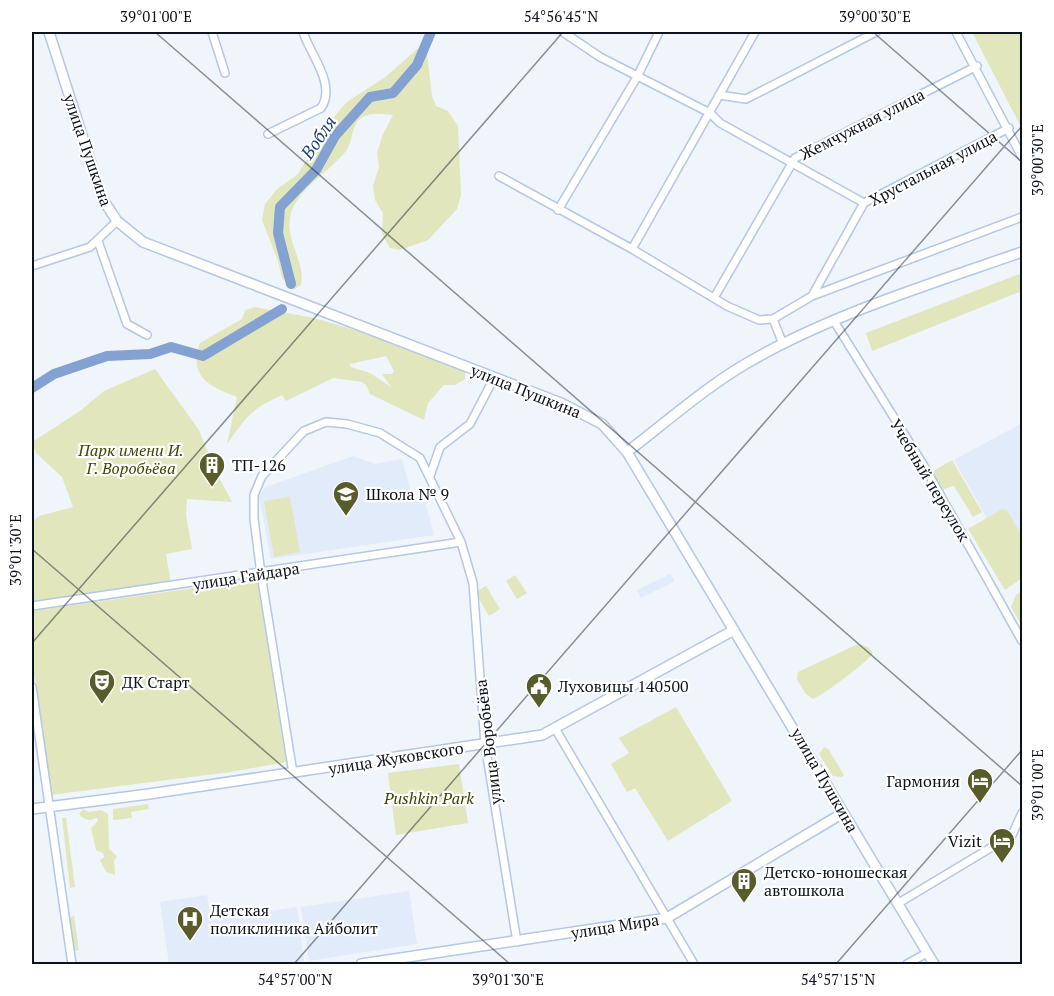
<svg xmlns="http://www.w3.org/2000/svg" width="1054" height="996" font-family="'PT Serif',serif">
<rect width="100%" height="100%" fill="#f0f4fb"/>
<path fill="#e2ebfa" d="M1022 423V564L1015 568 954 460Z
M353 456 375 464 402 459 413 499 424 497 434 535 271 559 259 496 266 487Z
M670 574 675 581 641 598 637 590Z
M409 891 417 944 309 961 301 907Z
M207 895 211 920 297 907 304 961 283 964H169L160 902Z"/>
<path fill="#e1e6bd" fill-rule="evenodd" d="M972 32H1022V129Z
M422 45H426L432 96 436 106 448 111 458 126 461 195 457 209 428 240 400 250 390 248 382 234 383 213 375 200 373 186 379 167 377 153 383 134 393 115C383 114 370 112 361 118 352 124 353 141 346 151 330 172 294 190 290 218 286 243 306 263 301 285L293 290 282 278 278 261 262 220 265 204 277 189 298 174 325 127 347 102 384 78Z
M1022 273V291L872 351 866 333Z
M255 307 314 318 358 331 465 372V379L455 385H444L428 403 424 420 370 394 366 385 362 382 333 378 286 401 282 395C250 410 248 415 227 444L237 397C209 387 188 376 200 343L242 319 245 310ZM386 356 394 371 392 374H382L391 387 370 373 351 367 350 364Z
M155 369 199 430 215 470 232 502 187 499 186 515 192 549 166 554 171 584 32 602V522L39 516 73 507 62 477 36 453 32 442 80 411 104 391Z
M952 460 982 512 973 517 954 486 941 490 932 472Z
M290 497 300 552 274 557 264 501Z
M1002 509 1007 510 1022 536V578L1005 590 968 529Z
M515 575 527 593 517 599 506 581Z
M258 579 287 762 230 772 50 795 32 659V611Z
M486 586 500 609 489 616 475 592Z
M1022 591V626L1011 607 1016 595Z
M858 644 868 647 873 653C869 661 823 695 813 699L806 694 797 680 798 672Z
M676 707 732 801 668 841 635 788 627 792 611 764 629 753 619 738Z
M824 747 829 750 844 775 842 777 833 776 819 754Z
M459 764 468 823 396 835 388 773Z
M148 804 149 809 131 812 132 818 113 820V809Z
M83 809 89 812 101 810 108 814 109 849 117 856 114 861 115 875 106 872 100 860 104 857 103 853 96 850 91 828 98 821 97 818C89 821 85 821 79 814Z
M62 818H66L75 887 70 888Z
M74 915 79 951 74 950 70 918Z"/>
<g fill="none" stroke-linecap="round" stroke-linejoin="round">
<path stroke="#84a2d1" stroke-width="10" d="M291 284 278 233 280 207 316 170 335 136 370 97 393 93 417 65 431 32
M32 388 54 374 107 356 150 354 171 347 203 356 282 309"/>
<g stroke="#b4c7e4" stroke-width="10">
<path id="street" d="M212 32 225 73
M563 32 600 57 710 113 720 123 864 203
M956 32 1022 157
M719 95 746 99 876 32
M268 134 321 108C337 85 310 54 303 32
M499 176 632 249 727 306 759 320 773 319 812 296 864 203 1009 128
M558 210 637 77 659 32
M98 241 127 324 147 335
M632 249 755 32
M32 266 90 247 117 221
M812 296 1022 217
M714 298 795 158 977 66
M773 319 783 344
M834 321 924 466 1022 641
M430 476 440 447 470 424 494 378
M32 606 461 542
M32 687 72 964
M556 730 694 964
M293 773 261 574 254 519V495L262 476 304 431 326 422 347 424 380 433 420 458 461 542 473 583 485 744 517 942
M897 904 1012 835 1022 813
M907 964 927 953"/>
</g>
<g stroke="#b4c7e4" stroke-width="12">
<path id="secondary" d="M49 32 102 198 117 221 143 242 561 403 602 424 627 452 934 964
M627 452C669 420 710 383 756 358 836 313 936 282 1022 252
M32 809 149 794 542 735 734 630
M361 964 667 918 843 813"/>
</g>
<use href="#street" stroke="#fff" stroke-width="7"/>
<use href="#secondary" stroke="#fff" stroke-width="9"/>
</g>
<path fill="none" stroke="#0c131d" stroke-width="1.5" stroke-opacity="0.45" d="M155 32 1022 786M873 32 1022 162M32 549 510 964M32 643 563 32M294 964 1022 126M836 964 1022 750"/>
<defs>
<g id="building-pin" transform="scale(1.35)"><path d="M0 17L-7.5 6A9.5 9.5 0 1 1 7.5 6Z" fill="#585c2a" stroke="#fff"/><path d="M-4-6H4V6H1V3H-1V6H-4ZM-2.5-4.3h1.7v1.8h-1.7ZM.8-4.3h1.7v1.8H.8ZM-2.5-1h1.7V.8h-1.7ZM.8-1h1.7V.8H.8Z" fill="#fff"/></g>
<g id="school-pin" transform="scale(1.35)"><path d="M0 17L-7.5 6A9.5 9.5 0 1 1 7.5 6Z" fill="#585c2a" stroke="#fff"/><path d="M0-5L7-2L0 1L-7-2ZM-4 1L0 2.5L4 1V4Q0 6-4 4Z" fill="#fff"/></g>
<g id="theatre-pin" transform="scale(1.35)"><path d="M0 17L-7.5 6A9.5 9.5 0 1 1 7.5 6Z" fill="#585c2a" stroke="#fff"/><path d="M-5-5.5Q0-4 5-5.5V0Q5 5 0 6Q-5 5-5 0ZM-3.3-2.5H-1v1.5H-3.3ZM1-2.5H3.3v1.5H1ZM-2.8 1Q0 5.5 2.8 1Z" fill="#fff"/></g>
<g id="civic-pin" transform="scale(1.35)"><path d="M0 17L-7.5 6A9.5 9.5 0 1 1 7.5 6Z" fill="#585c2a" stroke="#fff"/><path d="M-.6-6.5H3V-4.5H.6V-3L4-1V1h2V6H-6V1h2V-1L-.6-3ZM-1.2 2.5V6h2.4V2.5Z" fill="#fff"/></g>
<g id="hotel-pin" transform="scale(1.35)"><path d="M0 17L-7.5 6A9.5 9.5 0 1 1 7.5 6Z" fill="#585c2a" stroke="#fff"/><path d="M-6-4.5h1.5V1H6V5H4.5V3h-9V5H-6ZM-4 0a1.8 1.8 0 1 1 3.6 0ZM.5 0V-2.5h3Q6-2.5 6 0Z" fill="#fff"/></g>
<g id="hospital-pin" transform="scale(1.35)"><path d="M0 17L-7.5 6A9.5 9.5 0 1 1 7.5 6Z" fill="#585c2a" stroke="#fff"/><path d="M-5-5h3v3.5h4V-5h3V5h-3V1.5h-4V5h-3Z" fill="#fff"/></g>
</defs>
<g fill-rule="evenodd">
<use href="#building-pin" x="212" y="465"/>
<use href="#school-pin" x="346" y="494"/>
<use href="#theatre-pin" x="102" y="682"/>
<use href="#civic-pin" x="539" y="686"/>
<use href="#hotel-pin" x="980" y="781"/>
<use href="#hotel-pin" x="1002" y="841"/>
<use href="#building-pin" x="744" y="881"/>
<use href="#hospital-pin" x="190" y="919"/>
</g>
<g text-anchor="middle" dominant-baseline="central" stroke-width="4.5" stroke-linejoin="round" paint-order="stroke">
<g font-size="16" fill="#0c131d" stroke="#fff">
<text transform="translate(862 124) rotate(-27)">Жемчужная улица</text>
<text transform="translate(88 150) rotate(71)">улица Пушкина</text>
<text transform="translate(933 168) rotate(-28)">Хрустальная улица</text>
<text transform="translate(526 391) rotate(22)">улица Пушкина</text>
<text transform="translate(930 480) rotate(59)">Учебный переулок</text>
<text transform="translate(246 576) rotate(-9)">улица Гайдара</text>
<text transform="translate(488 742) rotate(-97)">улица Воробьёва</text>
<text transform="translate(396 758) rotate(-9)">улица Жуковского</text>
<text transform="translate(825 780) rotate(60)">улица Пушкина</text>
<text transform="translate(615 926) rotate(-9)">улица Мира</text>
</g>
<g font-size="16" font-style="italic" fill="#414500" stroke="#fff">
<text x="131" y="450">Парк имени И.<tspan x="131" dy="18">Г. Воробьёва</tspan></text>
<text x="429" y="798">Pushkin Park</text>
</g>
<g font-size="16" fill="#0c131d" stroke="#fff" text-anchor="start">
<text x="232" y="465">ТП-126</text>
<text x="366" y="494">Школа № 9</text>
<text x="122" y="682">ДК Старт</text>
<text x="558" y="686">Луховицы 140500</text>
<text x="960" y="781" text-anchor="end">Гармония</text>
<text x="982" y="841" text-anchor="end">Vizit</text>
<text x="764" y="872">Детско-юношеская<tspan x="764" dy="18">автошкола</tspan></text>
<text x="210" y="910">Детская<tspan x="210" dy="18">поликлиника Айболит</tspan></text>
</g>
<g font-size="18" font-style="italic" fill="#1c417a" stroke="#fff">
<text transform="translate(318 137) rotate(-56)">Вобля</text>
</g>
</g>
<rect width="1054" height="996" fill="none" stroke="#ffffff" stroke-width="66"/>
<rect x="33" y="33" width="988" height="930" fill="none" stroke="#0c131d" stroke-width="2"/>
<g font-size="15" text-anchor="middle" fill="#0c131d">
<text x="156" y="22">39°01'00"E</text>
<text x="561" y="22">54°56'45"N</text>
<text x="875" y="22">39°00'30"E</text>
<text transform="translate(1038 160) rotate(-90)" y="5">39°00'30"E</text>
<text transform="translate(16 550) rotate(-90)" y="5">39°01'30"E</text>
<text transform="translate(1038 785) rotate(-90)" y="5">39°01'00"E</text>
<text x="295" y="985">54°57'00"N</text>
<text x="508" y="985">39°01'30"E</text>
<text x="838" y="985">54°57'15"N</text>
</g>
</svg>
